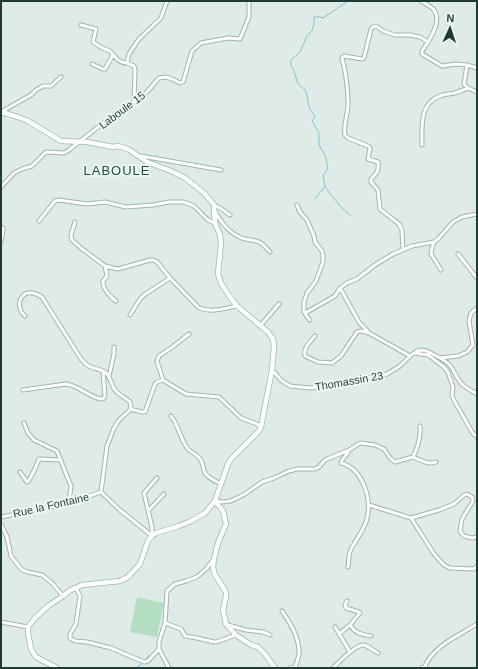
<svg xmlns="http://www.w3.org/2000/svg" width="478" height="669" font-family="Helvetica,sans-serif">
<rect width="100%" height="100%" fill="#deebe6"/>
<path fill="#b4dec2" d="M137 597 164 603 157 637 130 632Z"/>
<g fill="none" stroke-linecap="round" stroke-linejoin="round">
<path stroke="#80c3d6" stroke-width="1" d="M325 187 341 207 351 216
M315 199 325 186 323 176 328 168 325 155 319 145V133L312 121 315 117C313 113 310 110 309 106 307 101 308 95 305 90 303 87 300 87 298 83 295 78 295 69 291 66V60L300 52 307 36 312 31 314 24V17H320L323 18 348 1
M145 661 149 655
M136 668 143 663"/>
<g stroke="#a1b3ad" stroke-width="5">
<path id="street" d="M421 1C425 4 431 6 434 10 443 22 428 42 422 51V54L442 66 456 64 467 65 477 68
M81 25 96 29 93 42 102 48 110 51C115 57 119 63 127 63
M92 64 103 69H105L113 55
M467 65 464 84 468 88 477 92
M134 102 135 70 134 66 127 63 129 54 139 39 161 18 167 1
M1 112 31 95 36 90 43 86H51L61 77
M422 145C422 128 419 103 440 96 445 94 450 94 455 93 460 91 464 90 468 88
M141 156 164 160 221 170
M1 187 14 173 22 169 32 166 46 152 64 153 69 150 112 116 134 102 146 93 159 78 166 77 172 79 180 83 183 82 192 51 201 43 228 38 240 39 249 17V1
M214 205 220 208 230 215
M297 205 300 212 307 220 314 236 315 242 322 251 323 255V262L316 281 307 293 304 302V312L308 318 310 320
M215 212C222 223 229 233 242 238 248 241 255 239 261 243 264 245 267 249 270 252
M39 221 55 201 59 200 87 204 105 202 126 207 153 205 169 202H184L194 206 208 220 215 223
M75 222 71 235 72 240 81 248 105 266 118 269 150 260H153L157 262 170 278 199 308C212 313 225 308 237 306
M1 227 3 228V230L1 242
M403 250 402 230 399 224 380 209 378 190 371 182V179C377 173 379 171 378 162L368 159 370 148 368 146 348 138 345 135C343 126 348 114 348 104 348 88 346 73 342 58L344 56 362 59 364 58 371 29 373 27 376 26 383 31 395 35H410L420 37 428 42
M458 254 477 278
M105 266 107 276C106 278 104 279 103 281 102 288 111 298 116 301
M441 270 431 254 432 248 434 242 439 238 453 222 462 217 477 214
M304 312H307L335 296 340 288
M130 315 140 299 144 295 170 278
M25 316C23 314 20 311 20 308 18 301 22 293 29 293 34 292 38 295 42 297L81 359C84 362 87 366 91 367 96 369 101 369 106 373 111 378 111 384 115 390 119 395 126 398 130 402L131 405 130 410 119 420 114 428 107 446 101 492 120 510 152 536
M260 326 279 304
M189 334 171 348 159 356 157 361 163 380 186 394 219 397 241 418 257 424 261 427
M315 336C310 342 303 348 305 356L318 362 332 363 341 356 357 332 361 331 369 333
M414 353 428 355 444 367 448 372 453 387 452 396 455 402 472 432 477 437
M410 356 369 333 359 322 340 288 347 283 357 279 375 265 393 254 412 246 434 242
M440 358C455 366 452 372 461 383 465 388 472 391 477 394
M272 370 282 381 290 386 310 388 344 383 387 374 400 366 410 356 417 351 422 350 427 351 440 358 458 356 467 352 473 345 469 321 471 313 477 308
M109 376 114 354V347
M23 390 66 384C79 385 90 399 103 399L105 396 103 371
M130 409 142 412H145L155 384 157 382 163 380
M171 416C179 426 180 439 188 449 192 453 197 454 200 459 203 462 203 467 204 471 206 477 215 481 221 484
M24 423 28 433 34 440 57 451 71 486 69 503
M349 450 360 443 375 445 384 449 390 458 395 462 413 457C418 447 421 437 420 426
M413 457C420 460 428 465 436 462
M20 472 27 482H28L34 471 39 459 61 460
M215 501 222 502 231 501 245 494 262 482 274 478 289 471 297 469H315L319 467 325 460 349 450C348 456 342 457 341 463 364 469 373 502 366 522 363 530 358 537 354 544 353 546 350 549 350 552 348 557 349 562 348 567
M369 505 411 518 439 510 454 504 464 495 467 494 472 497 473 501 462 519 460 531 464 536 472 538 477 537
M148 511 164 494
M1 517 32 511 69 503 101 492
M411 518 434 554 444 565 450 568 474 569 477 566
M1 524 7 537 11 556 22 570 28 572 42 575 52 583 63 596
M152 536V527L144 493 157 478
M76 588 80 596 76 624 70 634V638L75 641 87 642 111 648 144 662 148 661 159 649
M282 611C291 624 300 639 299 655 298 659 296 663 295 668
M1 622 28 627
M165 623 181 629 185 636 197 638 214 642H216L236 635
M228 625 246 630 263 632 270 635
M350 625C356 634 361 634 371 636
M335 627 350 652
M339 634 350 625 360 613 359 612 346 608 345 605 347 601
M169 668 159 649V642L165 623 167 591 175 584 186 581 197 577 206 569 213 560
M333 668C338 663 356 644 364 645 368 646 374 651 378 653
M424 668C433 646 458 636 477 624"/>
</g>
<g stroke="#9cb8af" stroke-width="6">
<path id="secondary" d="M1 112 18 117 28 121 61 141 87 142 113 147 118 146 128 149 147 162 171 171 185 178 204 193 211 201 214 205 215 223 220 235 221 244 218 274 221 283 230 297 237 306 268 332 273 339 274 346 272 370 261 427 259 431 231 459 228 464 215 501 205 513 191 521 179 526 156 533 152 536 148 541 140 564 128 577 120 581 82 585 69 591 63 596 48 606 34 619 28 627V633L31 649 36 657 57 668
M215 501 223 511 226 524 218 543 214 559 213 566 214 573 226 592V596L223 610 226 624 236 635 251 645 258 647 265 654 275 668
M291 668H296
M422 668H425"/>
</g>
<use href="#street" stroke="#fff" stroke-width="3"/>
<use href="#secondary" stroke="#fff" stroke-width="4.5"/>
</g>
<g text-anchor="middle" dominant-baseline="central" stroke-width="4" stroke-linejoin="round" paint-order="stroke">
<g font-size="11" fill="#1e3c35" stroke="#eef7f3">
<text transform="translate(122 110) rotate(-37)">Laboule 15</text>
<text transform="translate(349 381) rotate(-10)">Thomassin 23</text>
<text transform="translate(51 505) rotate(-13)">Rue la Fontaine</text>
</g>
<g font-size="13" letter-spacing="1" fill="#184f45" stroke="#eef7f3">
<text x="117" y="170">LABOULE</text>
</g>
</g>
<rect width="478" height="669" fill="none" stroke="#1e3c35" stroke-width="4"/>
<g transform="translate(450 28) rotate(3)" stroke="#eef7f3" stroke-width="3" paint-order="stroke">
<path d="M0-3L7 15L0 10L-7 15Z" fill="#1e3c35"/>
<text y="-6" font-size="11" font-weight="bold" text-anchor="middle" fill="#1e3c35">N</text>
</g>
</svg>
